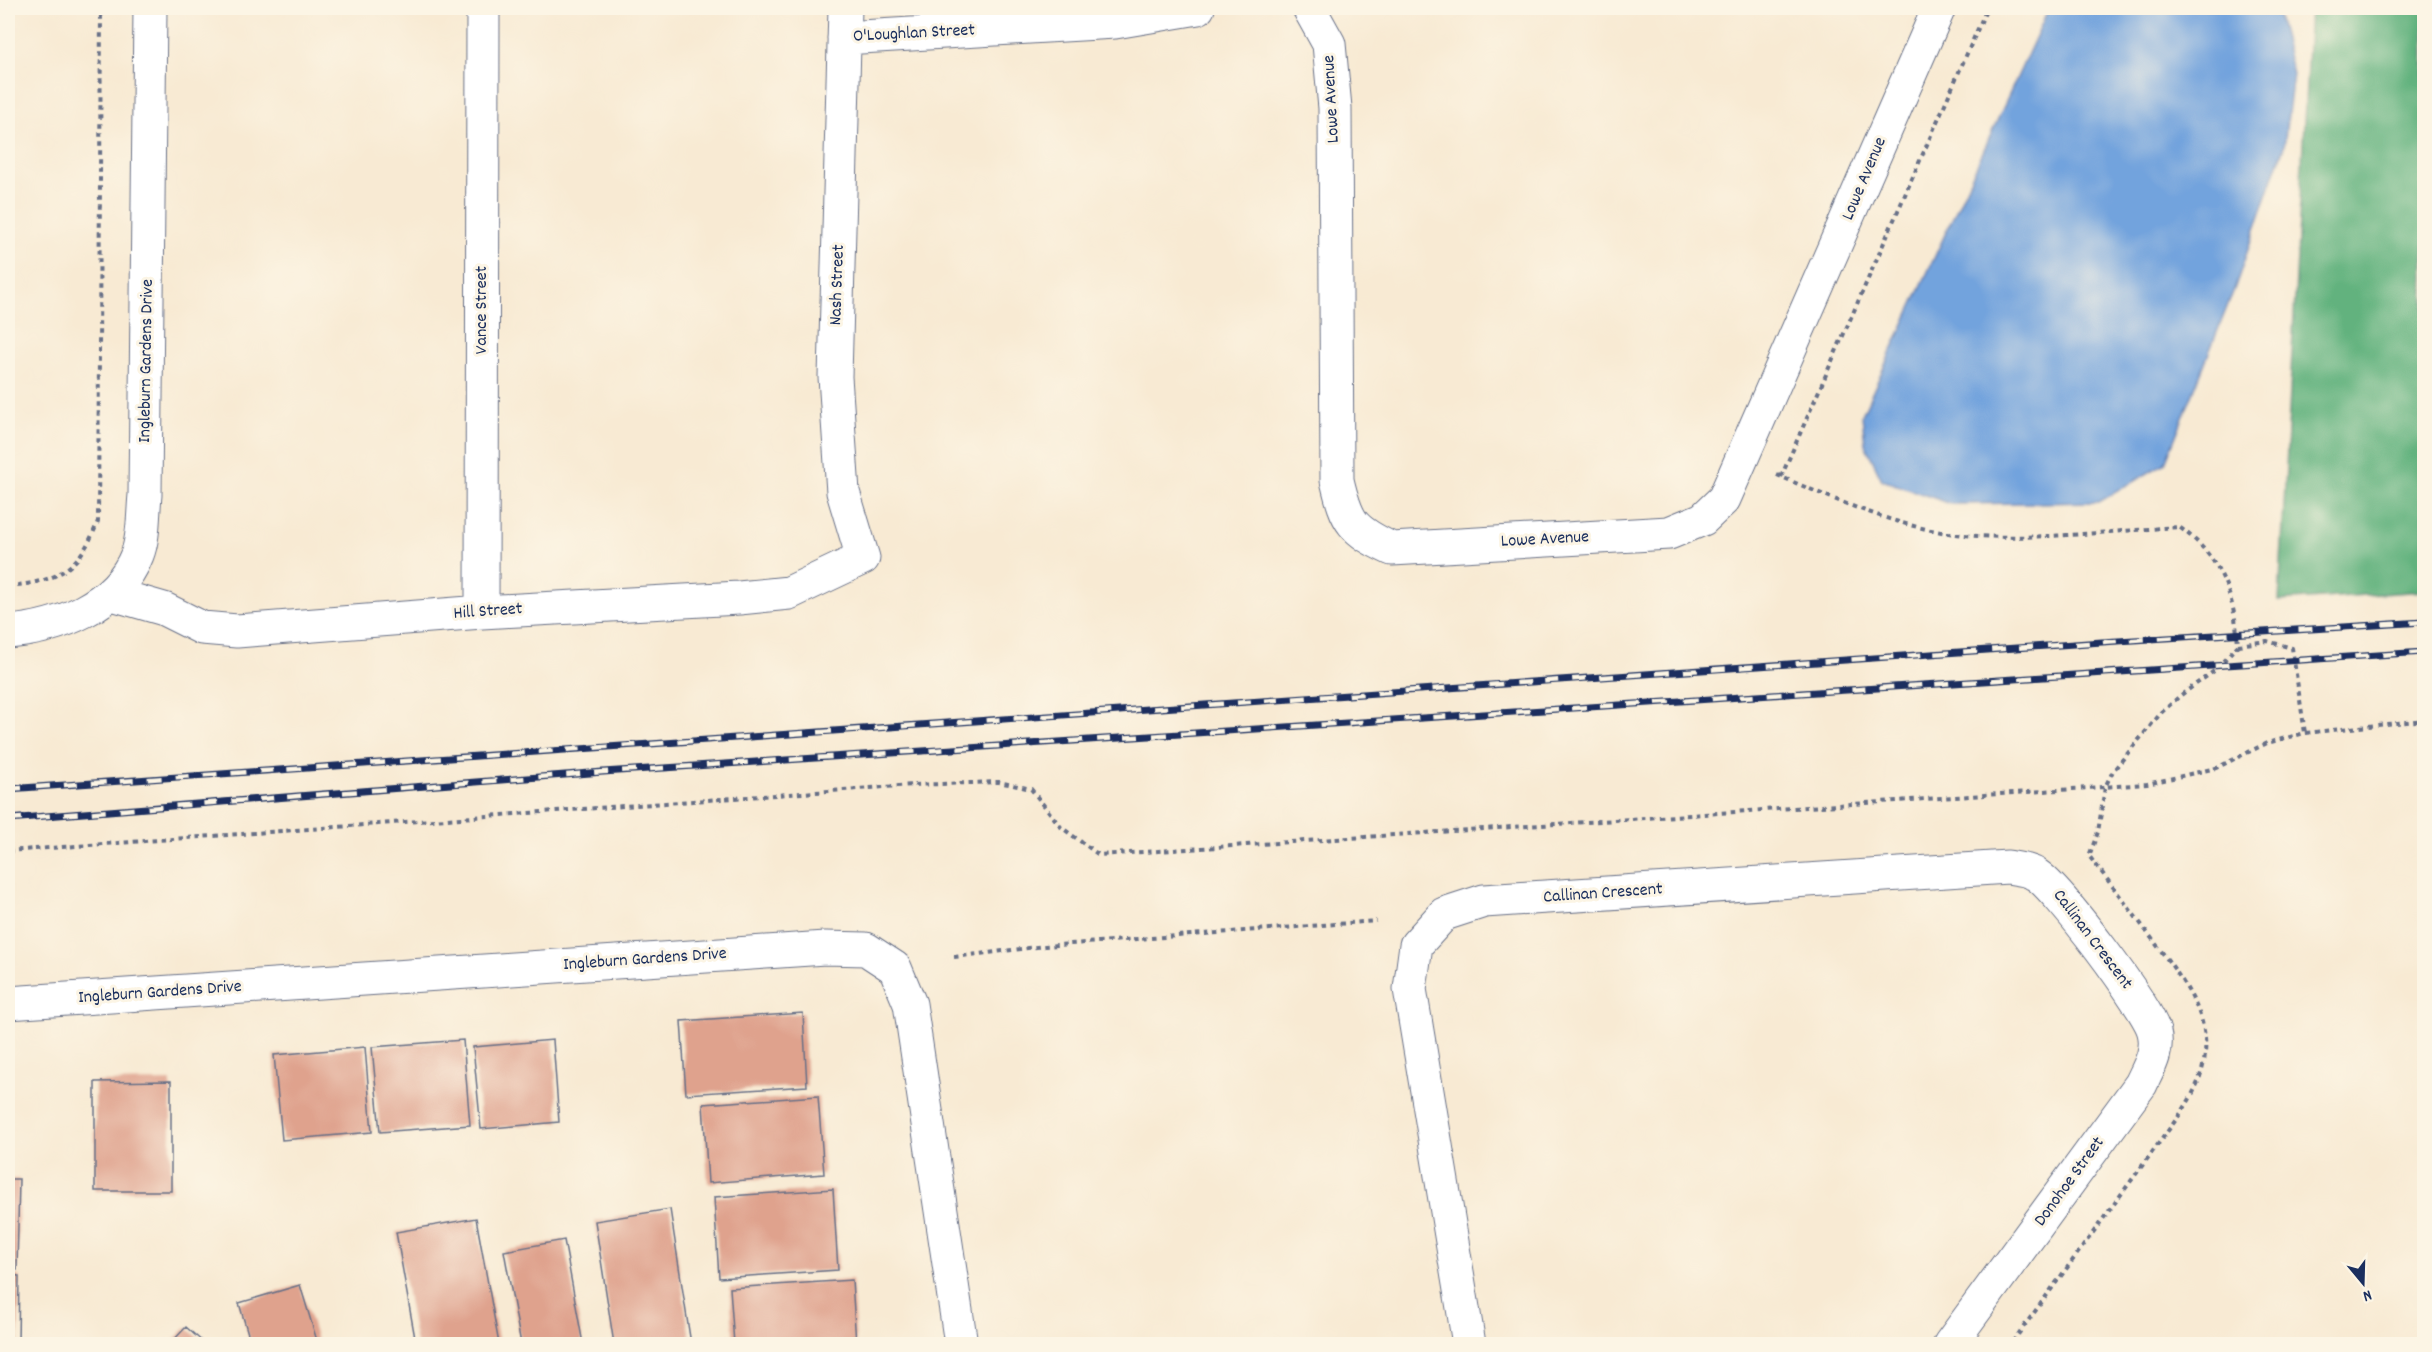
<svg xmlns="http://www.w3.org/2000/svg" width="2432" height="1352" font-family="Dekko,sans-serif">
<rect width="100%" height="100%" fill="#fcf5e5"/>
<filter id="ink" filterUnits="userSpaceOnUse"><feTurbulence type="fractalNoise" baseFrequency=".0167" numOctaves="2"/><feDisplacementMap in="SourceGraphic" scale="12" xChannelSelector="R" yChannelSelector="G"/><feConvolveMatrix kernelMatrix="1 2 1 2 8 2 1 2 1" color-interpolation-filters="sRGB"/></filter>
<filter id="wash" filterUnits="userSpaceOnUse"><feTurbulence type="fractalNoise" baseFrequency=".008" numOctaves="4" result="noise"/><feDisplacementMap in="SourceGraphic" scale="24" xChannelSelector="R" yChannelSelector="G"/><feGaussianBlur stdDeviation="1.35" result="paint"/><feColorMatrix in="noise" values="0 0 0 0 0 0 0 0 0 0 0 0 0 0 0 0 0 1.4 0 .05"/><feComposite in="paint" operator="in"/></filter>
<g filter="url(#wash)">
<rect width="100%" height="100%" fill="#f8ead3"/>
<path fill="#62b27e" stroke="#3e706e" stroke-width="1.5" d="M2310 8H2424V591L2279 601Z"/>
<path fill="#72a3dd" stroke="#46699e" stroke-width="1.5" d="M2049 8H2276L2293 74 2284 146 2235 287 2165 463 2099 502 1951 504 1882 480 1865 444 1862 415Z"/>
<g id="blocks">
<path fill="#dfa28d" d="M803 1013 807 1086 686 1094 681 1021Z
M463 1040 470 1125 380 1132 372 1047Z
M553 1040 559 1122 481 1129 473 1047Z
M365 1047 372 1132 282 1140 274 1055Z
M171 1081V1191H95V1082Z
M818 1096 824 1174 708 1183 703 1104Z
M8 1179H19L17 1270H8Z
M833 1189 838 1270 719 1278 714 1197Z
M670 1209 691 1344H614L595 1221Z
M476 1218 499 1344H416L396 1232Z
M564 1240 583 1344H521L504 1251Z
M8 1275 19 1276 18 1344H8Z
M852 1280 856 1344H734L730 1288Z
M300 1285 318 1344H251L239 1303Z
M186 1327 205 1344H170Z"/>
</g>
</g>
<g filter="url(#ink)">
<use href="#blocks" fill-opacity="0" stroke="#687087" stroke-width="1.5"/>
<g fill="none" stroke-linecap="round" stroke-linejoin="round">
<g stroke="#687087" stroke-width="35">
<path id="street" d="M1309 8 1329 44 1335 108 1337 480C1347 523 1352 530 1392 549L1669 533 1703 519 1724 499 1939 8
M844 38 1115 22 1198 8
M112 594 164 609 202 628 237 631 482 612 739 598 789 593 863 558 843 492 835 377 845 8
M482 612 483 8
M1469 1344 1410 989 1416 945 1444 914 1484 901 2008 867C2016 869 2028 869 2035 874 2056 885 2149 1009 2154 1032 2159 1051 2149 1067 2141 1084L1950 1344"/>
</g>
<g stroke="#687087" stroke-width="35">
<path id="secondary" d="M8 632C58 628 117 606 137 555 144 538 143 514 145 495L150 8
M8 1003 825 948 866 949 895 968 910 1004 961 1344"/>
</g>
<path stroke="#687087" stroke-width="4" stroke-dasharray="4.5 4.5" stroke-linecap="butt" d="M1777 475C1836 500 1900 529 1964 535 2035 541 2109 531 2179 527 2221 556 2235 597 2238 645L2214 671 2181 695 2161 713 2113 771 2105 787 2098 832 2089 856C2111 884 2132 912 2153 940 2197 999 2230 1041 2181 1113L2011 1344
M1781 477 1987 8
M8 586C58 582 80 569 98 521L101 8
M2238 645 2267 641 2292 648 2305 733
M8 851 912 785 999 782 1031 789 1061 827 1099 855 2147 784 2216 768 2267 743 2305 733 2424 720
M954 957 1045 946 1376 921"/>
<use href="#street" stroke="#fff" stroke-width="33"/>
<use href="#secondary" stroke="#fff" stroke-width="33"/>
<g stroke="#1b2f5e" stroke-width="7">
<path id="rail" d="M8 789 2102 642 2424 622
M8 819 603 772 2424 652"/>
</g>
<use href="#rail" stroke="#fcf5e5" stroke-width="4.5" stroke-dasharray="14" stroke-linecap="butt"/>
</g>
</g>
<g text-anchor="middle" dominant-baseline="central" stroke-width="6" stroke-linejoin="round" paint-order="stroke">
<g font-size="18" fill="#1b2f5e" stroke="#fcf5e5">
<text transform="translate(914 34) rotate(-3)">O'Loughlan Street</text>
<text transform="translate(1332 99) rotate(-93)">Lowe Avenue</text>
<text transform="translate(1865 179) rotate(-67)">Lowe Avenue</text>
<text transform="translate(838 285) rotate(-88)">Nash Street</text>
<text transform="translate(482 310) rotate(-90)">Vance Street</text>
<text transform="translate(147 361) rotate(-89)">Ingleburn Gardens Drive</text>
<text transform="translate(1545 540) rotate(-3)">Lowe Avenue</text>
<text transform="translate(488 612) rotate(-4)">Hill Street</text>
<text transform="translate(1603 894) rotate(-4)">Callinan Crescent</text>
<text transform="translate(2092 940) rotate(53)">Callinan Crescent</text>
<text transform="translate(645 960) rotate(-4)">Ingleburn Gardens Drive</text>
<text transform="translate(160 993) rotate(-4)">Ingleburn Gardens Drive</text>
<text transform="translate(2070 1182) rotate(-54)">Donohoe Street</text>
</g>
</g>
<rect width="2432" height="1352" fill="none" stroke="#fcf5e5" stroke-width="30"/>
<g transform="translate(2363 1283) rotate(161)" stroke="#fcf5e5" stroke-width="4.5" paint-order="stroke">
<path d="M0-4.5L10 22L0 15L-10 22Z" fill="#1b2f5e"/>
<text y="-9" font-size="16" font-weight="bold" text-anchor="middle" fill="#1b2f5e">N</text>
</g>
</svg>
